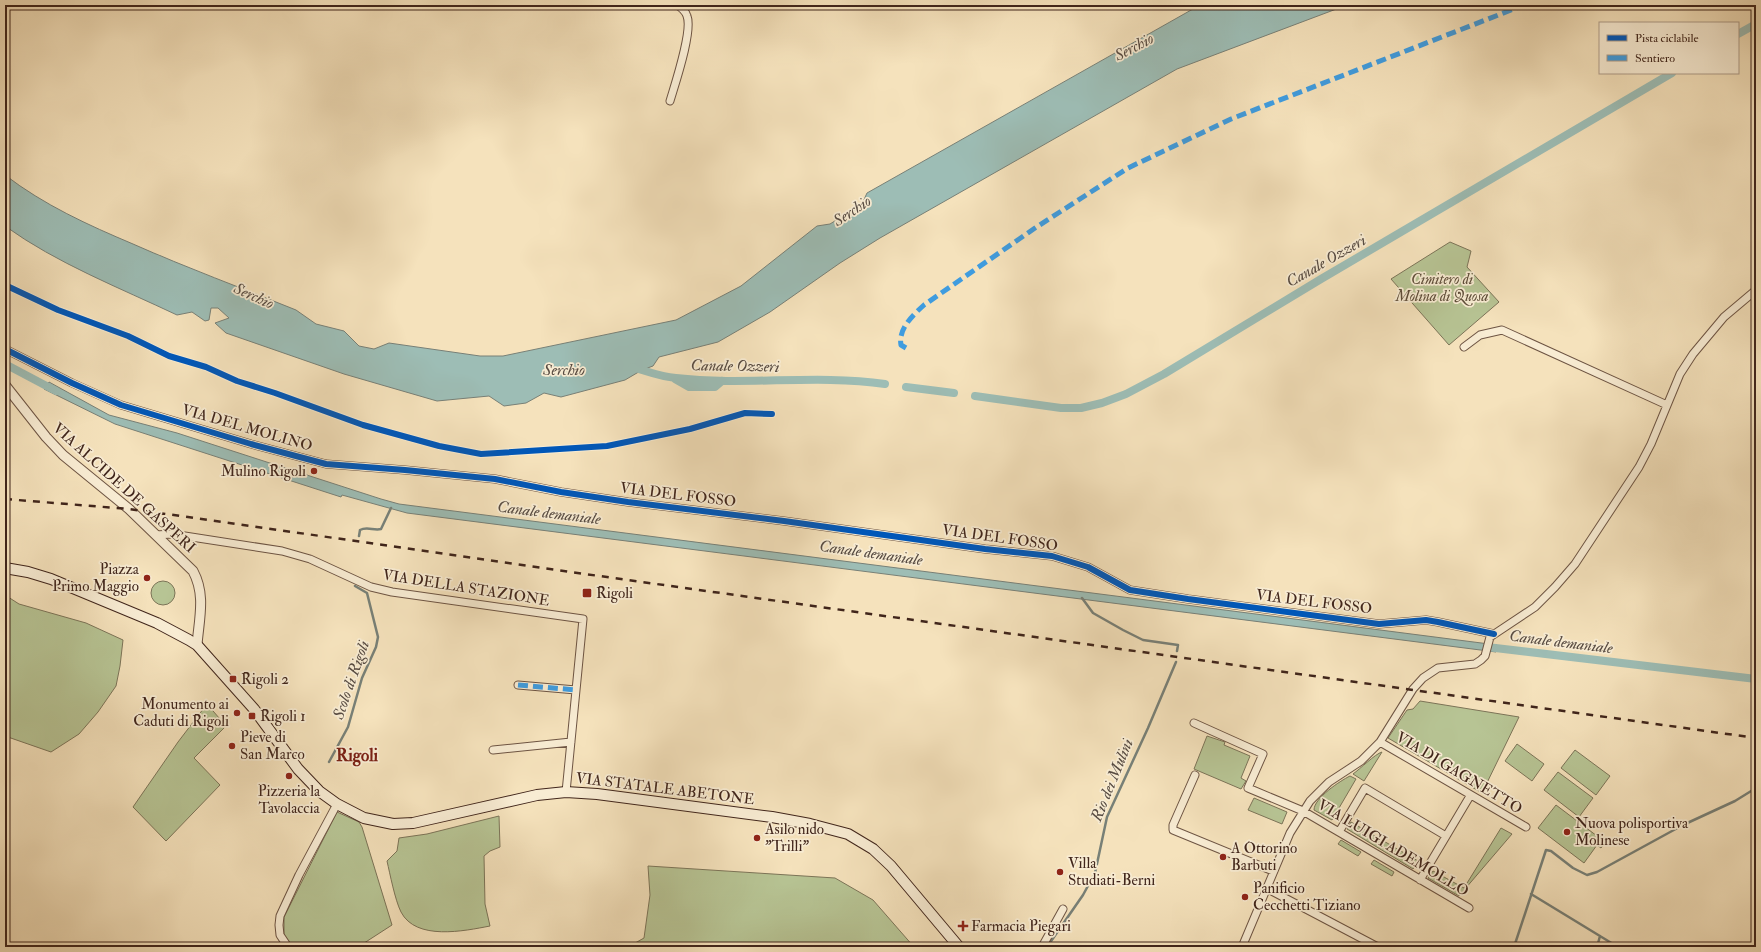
<svg xmlns="http://www.w3.org/2000/svg" width="1761" height="952" font-family="'IM FELL Double Pica',serif">
<rect width="100%" height="100%" fill="#f5e2bc"/>
<filter id="stains"><feTurbulence type="fractalNoise" baseFrequency=".005" numOctaves="4"/><feColorMatrix values="0 0 0 0 .2 0 0 0 0 .09 0 0 0 0 .02 0 0 0 .5 -.17"/></filter>
<radialGradient id="worn" r=".72"><stop offset=".6" stop-color="#630" stop-opacity="0"/><stop offset="1" stop-color="#630" stop-opacity=".3"/></radialGradient>
<path fill="#b7c494" stroke="#7c7458" d="M1450 242 1471 251 1467 267 1499 302 1449 345 1391 279Z
M151 593a12 12 0 1 1 24 0a12 12 0 1 1-24 0Z
M5 595 19 604 86 623 123 640 120 666 116 686 98 712 79 734 51 752 5 736Z
M1420 701 1519 717 1482 793 1388 738 1407 710 1413 709Z
M207 704 226 726 194 758 220 785 166 841 133 807 178 742Z
M1207 736 1225 742 1224 745 1250 756 1241 778 1246 781 1241 789 1194 769Z
M1517 744 1544 764 1532 781 1505 761Z
M1575 750 1610 776 1596 795 1561 768Z
M1382 752 1364 781 1353 774C1360 769 1375 754 1382 752Z
M1558 772 1593 798 1579 817 1544 790Z
M1350 776 1356 779 1332 820 1314 810C1314 798 1340 781 1350 776Z
M1254 798 1287 812 1282 824 1248 810Z
M1556 805 1597 836 1599 835 1606 841 1601 848 1597 845 1584 863 1538 828Z
M337 812 359 822 362 827 392 925 358 947H293L284 937V917Z
M499 816 500 847 490 851 484 856 485 904 490 926C464 931 416 941 401 912 395 900 390 874 387 861L397 851 399 838 427 834Z
M1351 822 1418 861 1413 869 1347 829Z
M1501 828 1512 834 1459 896 1428 878 1433 871 1464 888Z
M1341 840 1361 852 1358 856 1338 844Z
M1374 860 1394 872 1392 876 1371 864Z
M648 866 835 878 873 900 914 947 687 945 686 947H628L644 938 650 895Z"/>
<path fill="#9dbdb5" stroke="#788077" d="M1200 5H1347L1177 69 880 238 840 263 770 312 718 342 659 357 653 366 642 370 625 380 561 397 544 393 526 403 504 406 489 396 437 401 344 374 226 333 215 323 229 318 218 308H211L209 320 205 321 192 312 177 315C120 288 56 263 5 226V175C44 205 88 225 133 244 187 268 242 288 296 310L316 324 344 331 359 346 374 349 389 343 480 356H503L676 320 741 286 817 226 830 224 862 204 867 193Z
M49 382 109 415 177 433 381 499 399 504 1497 645 1496 652 407 513 342 495 341 497 115 424 44 389Z"/>
<g fill="none" stroke-linecap="round" stroke-linejoin="round">
<path stroke="#788077" stroke-width="2.5" d="M359 536 360 530C367 526 374 531 381 529L391 508
M1082 598 1093 613 1123 630 1143 640 1178 645 1177 651
M329 762 348 727 362 678 376 647 378 637 367 593 355 586
M1531 894 1618 947
M1047 947 1083 895 1095 873 1107 817 1148 728 1176 662
M1514 947 1546 850 1551 851 1573 868 1587 875 1597 872 1683 825 1735 801 1756 788
M1597 947 1600 936"/>
<path stroke="#9dbdb5" stroke-width="8" d="M1738 34 1756 24
M5 364 56 391
M632 367C646 371 661 377 676 378 746 386 816 374 885 384
M675 379 689 387H715L722 381
M906 387 954 393
M975 396 1061 408H1081L1102 403 1126 394 1164 374 1321 279 1672 73
M1487 647 1756 679"/>
<g stroke="#6d5443" stroke-width="9">
<path id="minor" d="M670 101C675 84 693 31 687 16 686 12 681 7 677 5
M1464 347 1480 335 1502 330 1667 405
M5 349 72 383 121 405 251 444 326 464 405 470 495 479 561 492 628 502 784 521 985 549 1052 556 1088 567 1130 590 1188 599 1379 624 1426 620 1438 622 1494 634
M156 535 172 534 282 551 310 559 371 587 392 592 583 619 566 792
M518 685 576 690
M1194 723 1263 754 1248 788 1303 811 1469 908
M1380 742 1526 827
M493 750 571 742
M1195 775 1173 825V830L1273 871
M1339 832 1365 788 1446 836
M1420 880 1470 796
M1266 888 1378 947
M288 947 280 935 279 925 280 916 299 875 337 804
M1042 947 1063 909
M1242 947 1290 833 1310 801 1329 782 1361 761 1380 742 1413 689 1423 678 1438 668 1475 664 1481 660 1485 656 1490 637 1535 607 1555 587 1575 564 1639 467 1651 444 1680 374 1693 354 1724 317 1756 290"/>
</g>
<g stroke="#6d5443" stroke-width="11">
<path id="tertiary" d="M5 385 46 437 63 455 129 509 193 571C206 595 199 619 197 645"/>
</g>
<g stroke="#40251b" stroke-width="12">
<path id="secondary" d="M5 568 28 572 51 579 157 623 189 640 197 645 254 709 298 769 319 791 337 804 364 818 393 824 413 823 537 795 566 792 597 794 772 817 810 824 848 834 873 849 891 866 959 947"/>
</g>
<use href="#minor" stroke="#f8ecd3" stroke-width="7"/>
<use href="#tertiary" stroke="#f8ecd3" stroke-width="9"/>
<use href="#secondary" stroke="#f8ecd3" stroke-width="10"/>
<path stroke="#40251b" stroke-width="2.5" stroke-dasharray="7 7" stroke-linecap="butt" d="M5 499 129 509 188 517 585 574 1756 738"/>
<path stroke="#3f9cdf" stroke-width="5" stroke-dasharray="10 5" stroke-linecap="butt" d="M906 348 901 345C898 329 913 315 924 305L1035 228 1128 168 1231 119 1524 5
M518 685 576 690"/>
<g stroke="#f8ecd3" stroke-width="8">
<path id="cycleway" d="M5 285 58 310 128 336 169 356 206 367 237 381 275 393 363 425 439 446 481 454 607 446 690 429 745 413 772 414
M5 349 72 383 121 405 251 444 326 464 405 470 495 479 561 492 628 502 784 521 985 549 1052 556 1088 567 1130 590 1188 599 1379 624 1426 620 1438 622 1494 634"/>
</g>
<use href="#cycleway" stroke="#0057b8" stroke-width="6"/>
</g>
<g fill="#8f2418" stroke="#f8ecd3" stroke-width="1.5">
<circle cx="314" cy="471" r="4"/>
<circle cx="147" cy="578" r="4"/>
<rect x="582" y="588" width="10" height="10" rx="2"/>
<rect x="229" y="675" width="8" height="8" rx="2"/>
<circle cx="237" cy="713" r="4"/>
<rect x="248" y="712" width="8" height="8" rx="2"/>
<circle cx="232" cy="746" r="4"/>
<circle cx="289" cy="776" r="4"/>
<circle cx="1567" cy="832" r="4"/>
<circle cx="757" cy="838" r="4"/>
<circle cx="1223" cy="857" r="4"/>
<circle cx="1060" cy="872" r="4"/>
<circle cx="1245" cy="897" r="4"/>
<path d="M961 920h4v4h4v4h-4v4h-4v-4h-4v-4h4z"/>
</g>
<g text-anchor="middle" dominant-baseline="central" stroke-width="3.5" stroke-linejoin="round" paint-order="stroke">
<g font-size="15" font-style="italic" fill="#5e4d39" stroke="#f8ecd3">
<text x="1442" y="279">Cimitero di<tspan x="1442" dy="17">Molina di Quosa</tspan></text>
</g>
<g font-size="15" fill="#40251b" stroke="#f8ecd3">
<text transform="translate(247 428) rotate(16)">VIA DEL MOLINO</text>
<text transform="translate(124 488) rotate(42)">VIA ALCIDE DE GASPERI</text>
<text transform="translate(678 495) rotate(7)">VIA DEL FOSSO</text>
<text transform="translate(1000 538) rotate(8)">VIA DEL FOSSO</text>
<text transform="translate(466 588) rotate(9)">VIA DELLA STAZIONE</text>
<text transform="translate(1314 602) rotate(7)">VIA DEL FOSSO</text>
<text transform="translate(1459 773) rotate(31)">VIA DI GAGNETTO</text>
<text transform="translate(665 789) rotate(7)">VIA STATALE ABETONE</text>
<text transform="translate(1393 848) rotate(31)">VIA LUIGI ADEMOLLO</text>
</g>
<g font-size="15" fill="#40251b" stroke="#f8ecd3" text-anchor="start">
<text x="306" y="471" text-anchor="end">Mulino Rigoli</text>
<text x="139" y="569" text-anchor="end">Piazza<tspan x="139" dy="17">Primo Maggio</tspan></text>
<text x="596" y="593">Rigoli</text>
<text x="241" y="679">Rigoli 2</text>
<text x="229" y="704" text-anchor="end">Monumento ai<tspan x="229" dy="17">Caduti di Rigoli</tspan></text>
<text x="260" y="716">Rigoli 1</text>
<text x="240" y="737">Pieve di<tspan x="240" dy="17">San Marco</tspan></text>
<text x="289" y="791" text-anchor="middle">Pizzeria la<tspan x="289" dy="17">Tavolaccia</tspan></text>
<text x="1575" y="823">Nuova polisportiva<tspan x="1575" dy="17">Molinese</tspan></text>
<text x="765" y="829">Asilo nido<tspan x="765" dy="17">"Trilli"</tspan></text>
<text x="1231" y="848">A Ottorino<tspan x="1231" dy="17">Barbuti</tspan></text>
<text x="1068" y="863">Villa<tspan x="1068" dy="17">Studiati-Berni</tspan></text>
<text x="1253" y="888">Panificio<tspan x="1253" dy="17">Cecchetti Tiziano</tspan></text>
<text x="971" y="926">Farmacia Piegari</text>
</g>
<g font-size="16" font-style="italic" fill="#574b42" stroke="#f8ecd3">
<text transform="translate(1134 47) rotate(-28)">Serchio</text>
<text transform="translate(852 211) rotate(-34)">Serchio</text>
<text transform="translate(1326 261) rotate(-30)">Canale Ozzeri</text>
<text transform="translate(254 296) rotate(24)">Serchio</text>
<text transform="translate(735 366) rotate(1)">Canale Ozzeri</text>
<text x="564" y="370">Serchio</text>
<text transform="translate(549 513) rotate(7)">Canale demaniale</text>
<text transform="translate(871 553) rotate(8)">Canale demaniale</text>
<text transform="translate(1561 642) rotate(7)">Canale demaniale</text>
<text transform="translate(351 680) rotate(-71)">Scolo di Rigoli</text>
<text transform="translate(1112 780) rotate(-68)">Rio dei Mulini</text>
</g>
<g font-size="17" font-weight="bold" fill="#7a1f14" stroke="#f8ecd3">
<text x="357" y="755">Rigoli</text>
</g>
</g>
<rect width="1761" height="952" fill="none" stroke="#f5e2bc" stroke-width="20"/>
<rect x="6" y="6" width="1749" height="940" fill="none" stroke="#40251b" stroke-width="2"/>
<rect x="10" y="10" width="1741" height="932" fill="none" stroke="#40251b"/>
<rect x="1599" y="22" width="140" height="52" fill="#f8ecd3" stroke="#ae9c89"/>
<rect x="1607" y="35" width="20" height="6" fill="#0057b8" stroke="#ae9c89"/>
<text x="1635" y="42" font-size="12" fill="#40251b">Pista ciclabile</text>
<rect x="1607" y="55" width="20" height="6" fill="#3f9cdf" stroke="#ae9c89"/>
<text x="1635" y="62" font-size="12" fill="#40251b">Sentiero</text>
<rect width="100%" height="100%" filter="url(#stains)"/>
<rect width="100%" height="100%" fill="url(#worn)"/>
</svg>
